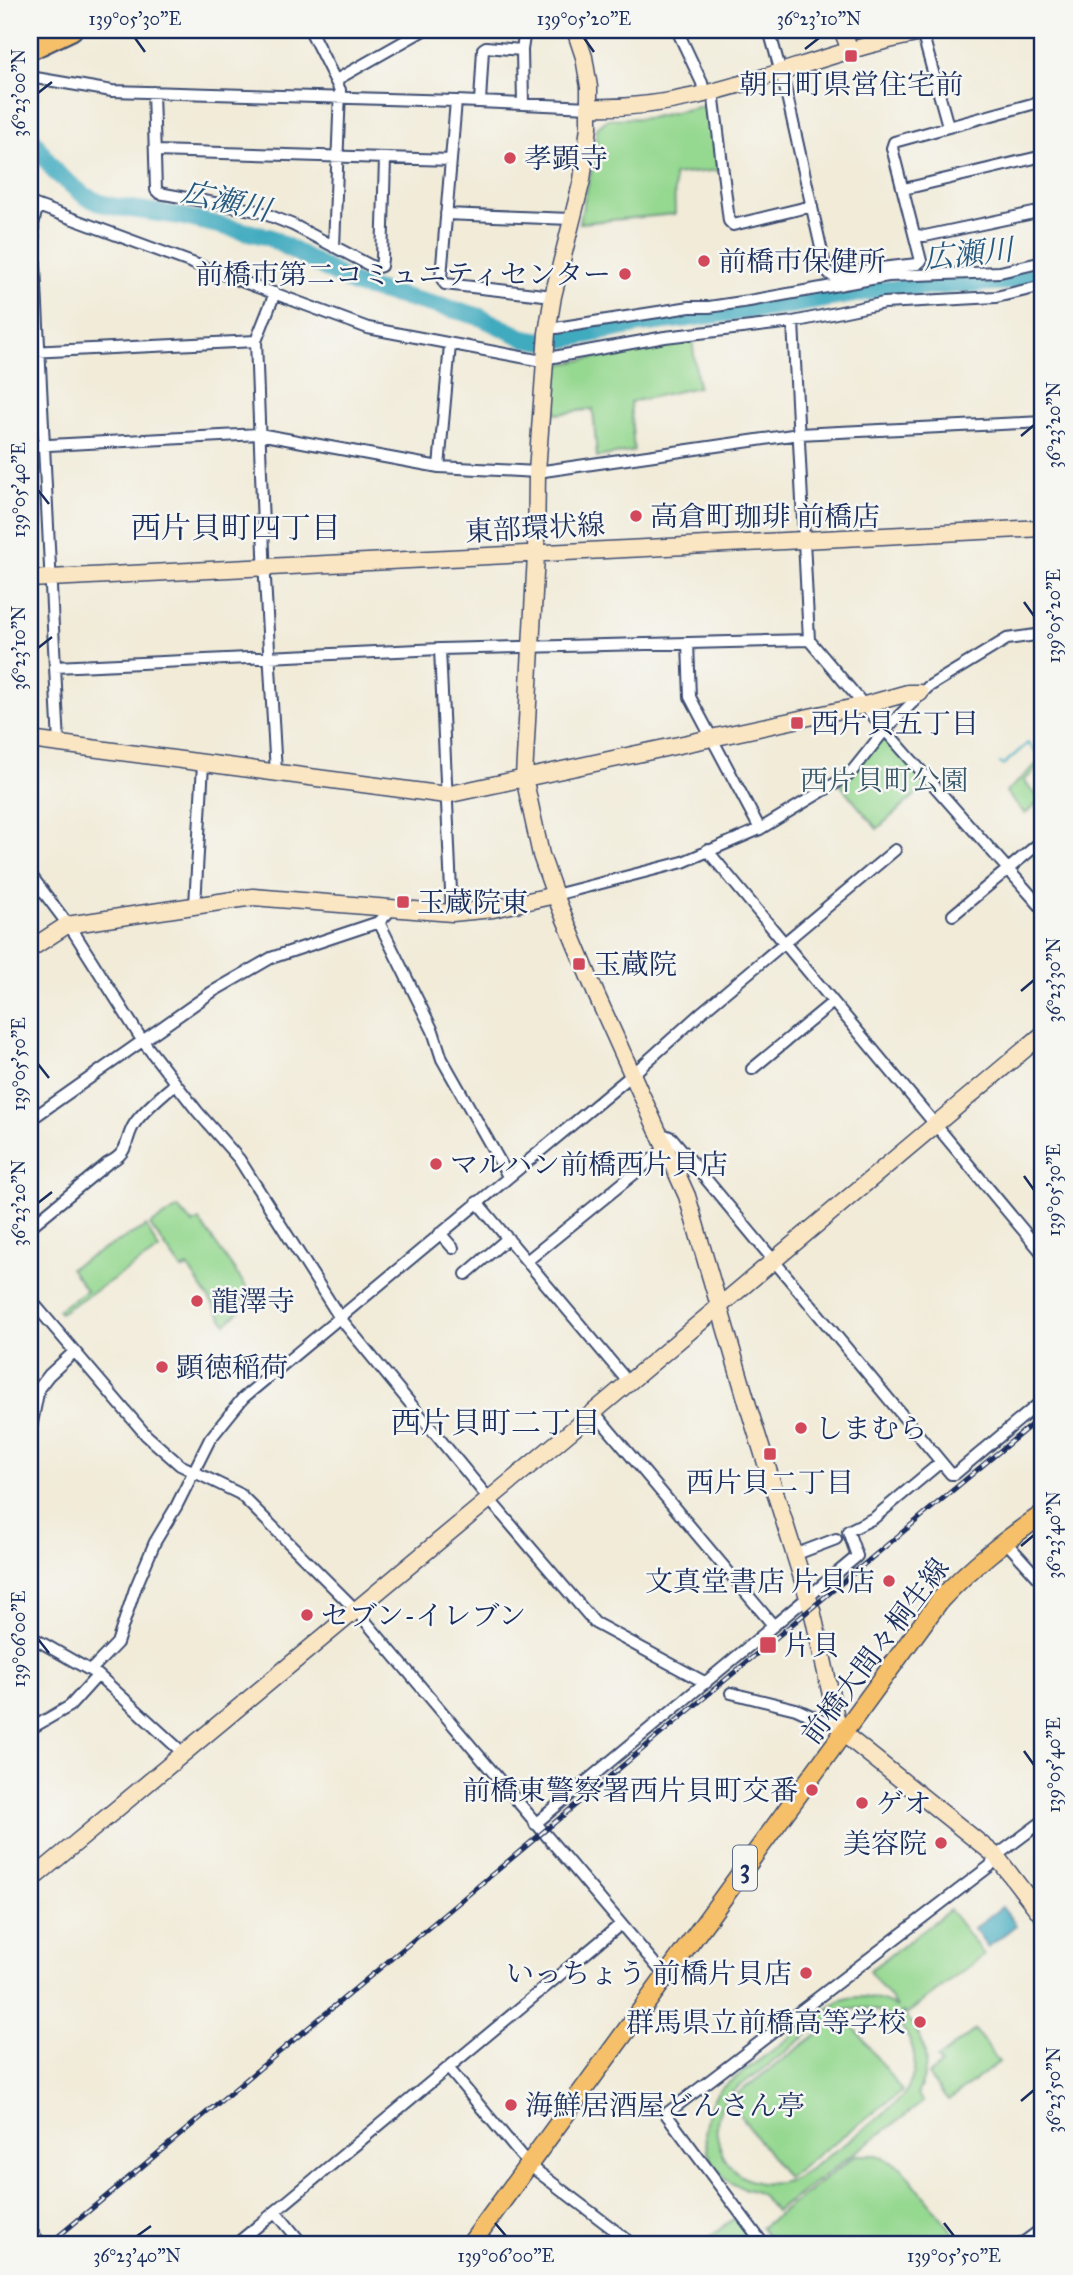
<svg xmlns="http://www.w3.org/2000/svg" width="1073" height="2275" font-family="'IM FELL Great Primer','Noto Serif JP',serif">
<rect width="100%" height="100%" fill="#f6f6f2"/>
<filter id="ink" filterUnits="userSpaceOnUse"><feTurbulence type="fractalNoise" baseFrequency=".0143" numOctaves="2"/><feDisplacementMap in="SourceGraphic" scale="14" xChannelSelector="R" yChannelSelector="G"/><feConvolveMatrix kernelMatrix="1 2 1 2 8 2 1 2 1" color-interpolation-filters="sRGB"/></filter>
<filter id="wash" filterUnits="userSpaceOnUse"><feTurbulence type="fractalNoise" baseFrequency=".00686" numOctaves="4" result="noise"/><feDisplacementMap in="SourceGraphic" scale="28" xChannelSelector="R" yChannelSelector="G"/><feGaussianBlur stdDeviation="1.57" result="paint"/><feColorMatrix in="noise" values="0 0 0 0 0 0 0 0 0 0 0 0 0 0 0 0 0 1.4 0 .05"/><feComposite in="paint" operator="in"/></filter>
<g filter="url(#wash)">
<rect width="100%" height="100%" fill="#f1ebd8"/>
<path fill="#95d890" stroke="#588477" stroke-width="2" fill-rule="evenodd" d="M711 104 719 170 674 175 675 214 579 223 595 156 597 128 608 119 649 118Z
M692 339 698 387 630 402 634 451 597 457 593 409 556 414 555 373 562 364Z
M885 730 930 782 877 829 838 782Z
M1042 759 1043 763 1024 781 1041 800 1025 814 1006 792Z
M178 1208 193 1224 199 1220 247 1288 239 1306 241 1309 226 1324 188 1267 182 1270 150 1225Z
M146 1226 159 1250 60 1313 58 1310 86 1290 70 1268Z
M950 1910 984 1955 908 2013 902 2012C925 2036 934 2063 917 2094L923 2102 775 2212C771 2207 767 2199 761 2195 751 2188 737 2189 727 2180 700 2157 699 2118 719 2090L839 2001C859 1993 878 1998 897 2007L869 1971ZM865 2008C884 2011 899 2020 908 2037 918 2055 916 2076 905 2093 895 2108 810 2171 791 2180 772 2186 749 2185 735 2171 716 2153 711 2125 724 2102 732 2089 748 2080 761 2071 785 2052 809 2034 834 2015L845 2010Z
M844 2014 902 2091 787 2178 729 2100Z
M975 2030 999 2062 948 2101 928 2075 941 2065 937 2059Z
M856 2155H877L901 2167 963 2245H775L761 2228Z
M735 2218 757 2245H699Z"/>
<path fill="#40aabf" stroke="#2e6c8e" stroke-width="2" d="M1002 1907 1016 1925 988 1947 974 1928Z"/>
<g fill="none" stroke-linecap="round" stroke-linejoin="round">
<path stroke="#40aabf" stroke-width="2.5" d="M1000 763 1003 765 1028 743 1043 760"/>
<path stroke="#40aabf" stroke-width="18" d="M30 136 55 172 85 196 100 203 117 207 180 216 269 237 356 285 463 312 480 317 524 338 542 341 567 339 641 324 787 306 878 290 1013 281 1043 273"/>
</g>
</g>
<g filter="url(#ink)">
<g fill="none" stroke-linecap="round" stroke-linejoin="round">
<g stroke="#3b4b70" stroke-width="14">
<path id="street" d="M310 30 340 90 334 247
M677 30 702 83 704 94
M769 30 785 87 826 270 832 276 881 268 917 264 921 261 892 148 894 142 1043 101
M922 32 948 126
M30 77 112 91 456 101
M336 80 424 30
M713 91 729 221 733 225 812 206
M153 92 156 190 159 193 258 211 293 225 375 268 381 266 382 259 385 159
M480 102 483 49 486 47 522 50
M523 104 522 50 525 30
M155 151 451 160
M904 189 1043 156
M30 203 368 328 537 360 665 337 793 322 884 303 996 297 1043 286
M37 207 33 225 55 667
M446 214 571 219
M916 235 925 236 1043 211
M275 293 256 341 265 579 276 773
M553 296 445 284 441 277 456 101 590 107
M793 322 809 640 885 730 1043 909
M556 328 690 307H709L749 301 888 276 1000 272 1043 262
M30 352 256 341
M30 446 259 434 439 467 537 472 799 434 1043 422
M439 467 450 345
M688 643 690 697 760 829
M440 649 452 913
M59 744 55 667 440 649 809 640
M707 850 1043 1254
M30 874 75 934 142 1040 197 1111 239 1159 340 1318 489 1499 595 1623 706 1683
M555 895 683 862 760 829 849 775 885 730 928 687 1007 639 1043 634
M195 905 203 764
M953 915 1043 840
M379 922 433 1031 442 1059 508 1176
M752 1069 833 1002
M30 1120 212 992 271 958 379 922 387 914 385 906
M659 1137 665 1135 672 1138 951 1474H955L1043 1400
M477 1202 629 1383
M30 1227 108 1163C131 1152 124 1139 135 1123 144 1110 163 1094 175 1084
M440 1233 453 1248
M528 1260 666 1148
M466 1274 508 1238
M30 1299 146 1435 180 1465 240 1494 356 1610 665 1976
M594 1412 773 1625
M30 1433 39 1388 49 1375 74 1352
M1005 1541 1043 1583
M794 1555 836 1539
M30 1636 98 1675 183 1753
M91 1670 117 1643 135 1589 155 1542 176 1507 210 1439 243 1398 633 1074 703 1011 895 850
M731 1693 796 1709 827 1723 837 1722
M30 1729 70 1706 98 1675
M535 1824 855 1558 857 1556 848 1531 874 1518 941 1462
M449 2069 529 2165 634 2245
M276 2212 303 2245
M235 2245 621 1924
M764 2245 666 2114 990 1866 996 1856 1043 1821
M1020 2245 1043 2228"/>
</g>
<g stroke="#3b4b70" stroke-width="19">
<path id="secondary" d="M575 30 584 57 589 87V127L582 180 553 296 547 333 537 472 536 555 524 777 541 855 555 895 596 994 687 1196 749 1409 812 1610 837 1722 844 1734 996 1856 1043 1917
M842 30 850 50
M590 107C711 112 821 47 939 30
M30 579 1043 528
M30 740 446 795 865 705 908 693H920
M30 949 67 925 253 897 452 913 493 909 555 895
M30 1881 558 1442 1043 1034
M30 2234 39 2245"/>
</g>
<g stroke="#3b4b70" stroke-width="21">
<path id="primary" d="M470 2245 940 1600C973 1565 1004 1541 1043 1514"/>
</g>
<g stroke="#3b4b70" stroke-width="23">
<path id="highway" d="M30 50 72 30"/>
</g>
<use href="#street" stroke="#fff" stroke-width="10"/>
<use href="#secondary" stroke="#fbe6c4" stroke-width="16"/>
<use href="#primary" stroke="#f6c06b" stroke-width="18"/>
<use href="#highway" stroke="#f6c06b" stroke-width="19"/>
<g stroke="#1b2f5e" stroke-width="5">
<path id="rail" d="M48 2245 1043 1415"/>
</g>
<use href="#rail" stroke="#f6f6f2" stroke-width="2.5" stroke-dasharray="8" stroke-linecap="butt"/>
</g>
</g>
<path fill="none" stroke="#1b2f5e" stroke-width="2.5" d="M135 38 145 52M584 38 594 52M805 49 819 38M38 93 52 82M1021 436 1034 425M38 490 49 504M1024 602 1034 616M38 648 52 637M1021 991 1034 980M38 1064 49 1078M1024 1176 1034 1190M38 1203 52 1192M1021 1546 1034 1535M38 1639 49 1653M1024 1751 1034 1765M1021 2101 1034 2090M495 2223 506 2236M944 2223 954 2236M137 2236 151 2226"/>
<g fill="#d1495b" stroke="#f6f6f2" stroke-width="2.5">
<rect x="844" y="49" width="14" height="14" rx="3.5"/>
<circle cx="510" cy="158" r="7"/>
<circle cx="704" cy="261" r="7"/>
<circle cx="625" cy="274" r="7"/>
<circle cx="636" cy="516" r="7"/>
<rect x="790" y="716" width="14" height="14" rx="3.5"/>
<rect x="396" y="895" width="14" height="14" rx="3.5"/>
<rect x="572" y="957" width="14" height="14" rx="3.5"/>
<circle cx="436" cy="1164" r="7"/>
<circle cx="197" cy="1301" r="7"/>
<circle cx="162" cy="1367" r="7"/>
<circle cx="801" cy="1428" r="7"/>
<rect x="763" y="1447" width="14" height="14" rx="3.5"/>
<circle cx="889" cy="1581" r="7"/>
<circle cx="307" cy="1615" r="7"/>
<rect x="759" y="1636" width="18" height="18" rx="3.5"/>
<circle cx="812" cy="1790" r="7"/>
<circle cx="862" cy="1803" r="7"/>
<circle cx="941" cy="1843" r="7"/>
<circle cx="806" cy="1973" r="7"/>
<circle cx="920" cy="2022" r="7"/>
<circle cx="511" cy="2105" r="7"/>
</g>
<g text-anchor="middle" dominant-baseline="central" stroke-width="5" stroke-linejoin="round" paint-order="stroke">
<rect fill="#f6f6f2" stroke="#5d6b8a" stroke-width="2" x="733" y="1845.5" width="24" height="45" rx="5"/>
<g font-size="26" font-weight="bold" fill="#1b2f5e">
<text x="745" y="1868">3</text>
</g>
<g font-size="28" fill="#1b2f5e" stroke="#f6f6f2" text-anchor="start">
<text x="851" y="84" text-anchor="middle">朝日町県営住宅前</text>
<text x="524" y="158">孝顕寺</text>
<text x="718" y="261">前橋市保健所</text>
<text x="611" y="274" text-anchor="end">前橋市第二コミュニティセンター</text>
<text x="650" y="516">高倉町珈琲 前橋店</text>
<text x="811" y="723">西片貝五丁目</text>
<text x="417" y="902">玉蔵院東</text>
<text x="593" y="964">玉蔵院</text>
<text x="450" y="1164">マルハン前橋西片貝店</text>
<text x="211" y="1301">龍澤寺</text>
<text x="176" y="1367">顕徳稲荷</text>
<text x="815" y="1428">しまむら</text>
<text x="770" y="1482" text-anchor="middle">西片貝二丁目</text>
<text x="875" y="1581" text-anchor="end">文真堂書店 片貝店</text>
<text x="321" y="1615">セブン-イレブン</text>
<text x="784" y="1645">片貝</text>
<text x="798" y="1790" text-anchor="end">前橋東警察署西片貝町交番</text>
<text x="876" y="1803">ゲオ</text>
<text x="927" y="1843" text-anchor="end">美容院</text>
<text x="792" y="1973" text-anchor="end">いっちょう 前橋片貝店</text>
<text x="906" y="2022" text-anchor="end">群馬県立前橋高等学校</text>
<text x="525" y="2105">海鮮居酒屋どんさん亭</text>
</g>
<g font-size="28" fill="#1b2f5e" stroke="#f6f6f2">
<text transform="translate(535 528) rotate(-3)">東部環状線</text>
<text transform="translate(875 1651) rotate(-53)">前橋大間々桐生線</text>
</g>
<g font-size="28" fill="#3a596a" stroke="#f6f6f2">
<text x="884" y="780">西片貝町公園</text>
</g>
<g font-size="30" font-style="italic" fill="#285a80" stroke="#f6f6f2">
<text transform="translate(226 201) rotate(13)">広瀬川</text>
<text transform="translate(968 254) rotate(-6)">広瀬川</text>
</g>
<g font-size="30" fill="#1b2f5e" stroke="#f6f6f2">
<text x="236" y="528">西片貝町四丁目</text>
<text x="496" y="1423">西片貝町二丁目</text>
</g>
</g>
<rect width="1073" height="2275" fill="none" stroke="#f6f6f2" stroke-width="77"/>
<rect x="38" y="38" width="996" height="2198" fill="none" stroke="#1b2f5e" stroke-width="2.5"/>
<g font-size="18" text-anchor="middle" fill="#1b2f5e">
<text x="135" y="25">139°05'30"E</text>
<text x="584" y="25">139°05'20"E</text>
<text x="819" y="25">36°23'10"N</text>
<text transform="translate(19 93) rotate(-90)" y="6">36°23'00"N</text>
<text transform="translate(1054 425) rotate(-90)" y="6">36°23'20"N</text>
<text transform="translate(19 490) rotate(-90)" y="6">139°05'40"E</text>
<text transform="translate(1054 616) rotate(-90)" y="6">139°05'20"E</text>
<text transform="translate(19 648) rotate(-90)" y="6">36°23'10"N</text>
<text transform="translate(1054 980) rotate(-90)" y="6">36°23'30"N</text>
<text transform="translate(19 1064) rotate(-90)" y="6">139°05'50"E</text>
<text transform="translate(1054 1190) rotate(-90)" y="6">139°05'30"E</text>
<text transform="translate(19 1203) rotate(-90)" y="6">36°23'20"N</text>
<text transform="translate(1054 1535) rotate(-90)" y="6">36°23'40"N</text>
<text transform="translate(19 1639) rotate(-90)" y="6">139°06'00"E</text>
<text transform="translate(1054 1765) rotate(-90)" y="6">139°05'40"E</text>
<text transform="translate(1054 2090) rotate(-90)" y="6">36°23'50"N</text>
<text x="137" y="2262">36°23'40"N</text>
<text x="506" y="2262">139°06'00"E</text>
<text x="954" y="2262">139°05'50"E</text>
</g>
</svg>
